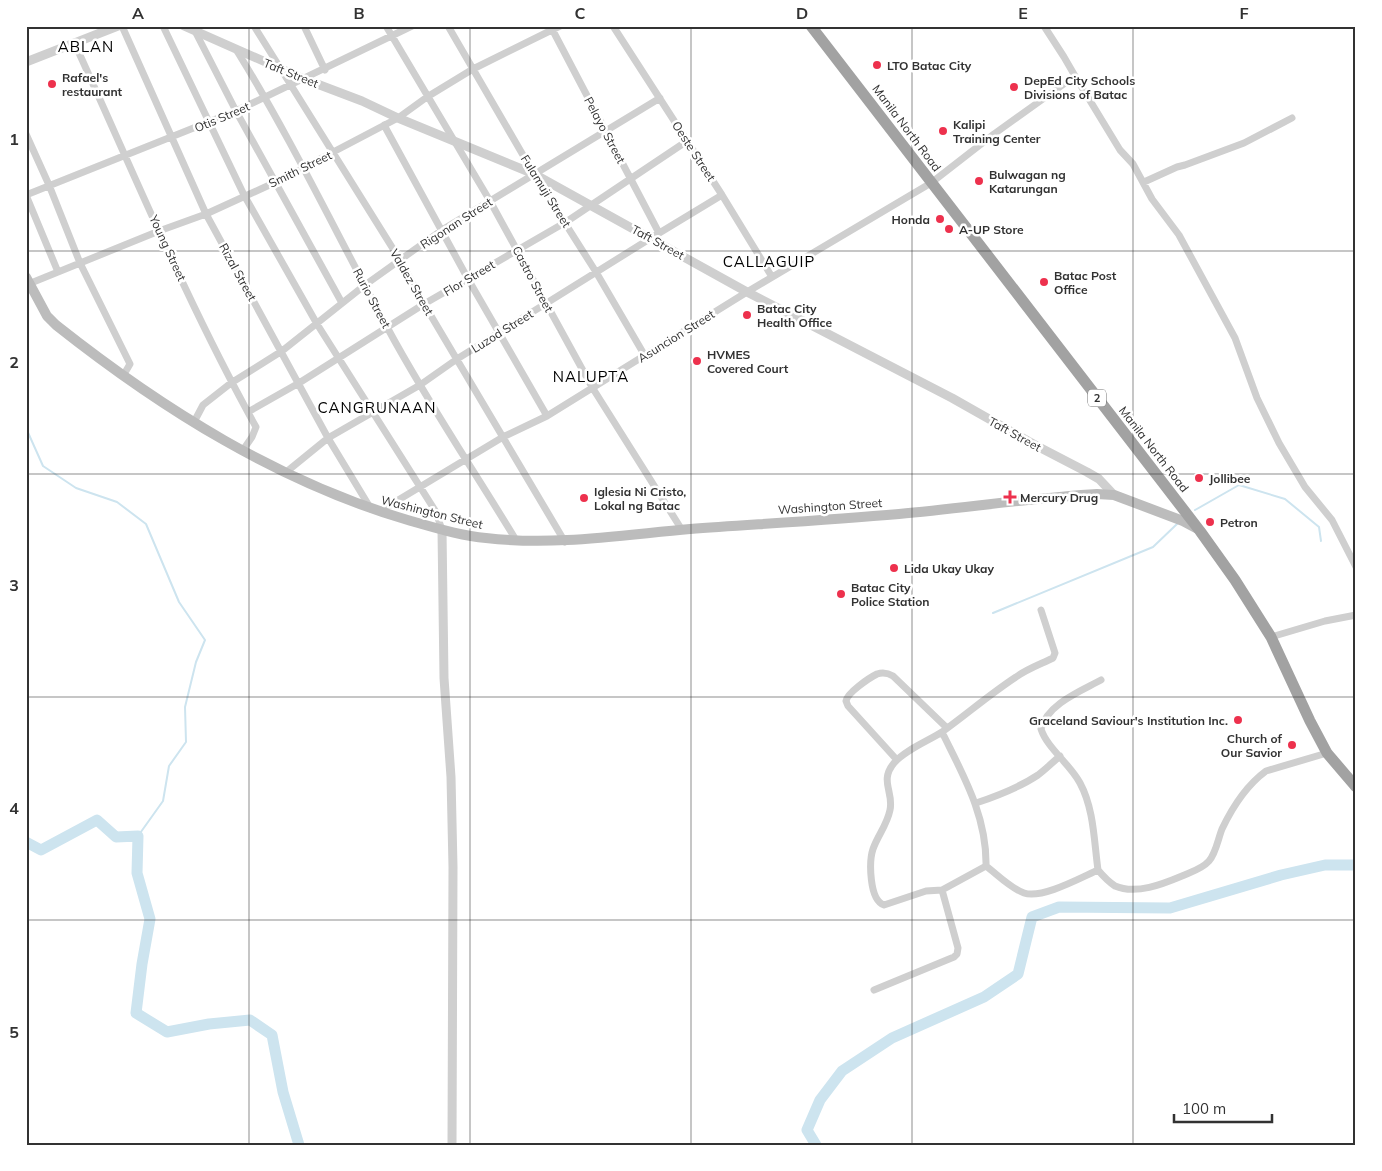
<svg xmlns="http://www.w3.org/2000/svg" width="1382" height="1171" font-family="Mulish,sans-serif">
<rect width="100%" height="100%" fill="#fff"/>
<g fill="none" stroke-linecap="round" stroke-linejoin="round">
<path stroke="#cde4ef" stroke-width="2" d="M26 428 43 466 76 488 117 502 146 524 179 602 205 640 196 662 185 707 186 742 169 766 163 801 138 836
M1195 510 1239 485 1285 499 1319 527 1321 541
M993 613 1153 547 1177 524"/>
<path stroke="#cde4ef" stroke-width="11" d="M26 842 41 850 97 820 116 837 138 836 137 873 150 919 142 964 136 1013 167 1032 209 1024 250 1020 272 1035 283 1092 299 1145
M816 1145 807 1130 820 1100 842 1071 892 1038 984 997 1018 974 1032 917 1059 907 1170 908 1281 875 1325 865H1356"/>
<path stroke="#cfcfcf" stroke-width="7" d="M122 26 206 214 328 438 371 509
M163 26 244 195 317 324 436 512 442 530
M254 26 400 260 424 304 565 542
M304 26 325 70
M386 26 490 201 592 387 682 530
M448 26 534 174 596 272 645 356
M613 26 722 195 772 277
M551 27 659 233
M196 33 236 111 342 303
M74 42C133 171 187 303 256 427L252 437 243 450
M237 51C292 140 337 235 387 327 426 400 473 469 516 540
M1075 76 1120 150 1133 164 1152 199 1179 235 1235 338 1257 398 1279 443 1305 487 1332 520 1356 567
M384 125 468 279 547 416
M26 134 49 185 80 263 130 364 123 376
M1144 182 1177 167 1185 165 1244 143 1292 118
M26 195 236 111 412 26
M26 195 58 272
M26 285 159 231 206 214 276 182 398 118 427 97 473 69 560 26
M248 412 299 383 424 304 566 222 687 141
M194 422 203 405 231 383 282 351 365 285 442 230 660 98
M285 473 328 438 420 385 457 359 651 238 722 195
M380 511 503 437 547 416 747 292 931 183 994 134 1075 76 1064 57 1044 26
M1041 610 1055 653 1053 658C1041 664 1027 669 1016 677 990 694 967 714 942 732 928 741 905 750 894 763 879 781 894 792 890 810 887 825 878 835 873 849 869 861 869 900 884 905L926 891 942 890 986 866C998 875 1010 888 1024 893 1042 899 1080 878 1098 870
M1271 637 1325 621 1356 615
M1101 680C1081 691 1047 704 1041 729 1047 748 1070 764 1080 783 1094 809 1094 841 1098 870 1103 876 1109 882 1115 886 1136 895 1163 884 1182 876 1191 872 1202 869 1209 861 1216 853 1218 839 1222 829 1232 808 1247 785 1266 771L1327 753
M942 732C963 775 987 816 986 866
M897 760 848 706 846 701C847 693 869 678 877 674 883 672 888 673 893 676L947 728
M976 803C997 796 1020 787 1038 775 1046 769 1053 762 1060 756
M874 990 954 957 957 954 958 948 942 890"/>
<path stroke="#cfcfcf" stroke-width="9" d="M184 26 304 79 362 101 398 118 534 174 747 292 952 398 1035 445 1087 472 1099 479 1114 495
M26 62 118 26
M442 530 444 678 451 777 453 867 452 1145"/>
<path stroke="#bcbcbc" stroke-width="10" d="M26 277 47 316 56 325C162 409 280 483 411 521 436 528 461 536 486 538 555 546 622 535 690 529 760 524 830 520 899 514 965 508 1031 498 1097 494L1114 495 1183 521 1198 529"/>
<path stroke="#a2a2a2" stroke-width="11" d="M811 26 1200 531 1235 580 1271 637 1310 721 1327 753 1356 787"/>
</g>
<path fill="none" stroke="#323232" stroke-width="1" stroke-opacity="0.55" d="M249 26V1145M470 26V1145M691 26V1145M912 26V1145M1133 26V1145M26 251H1356M26 474H1356M26 697H1356M26 920H1356"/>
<g fill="#ed314d" stroke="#fff" stroke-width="2">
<circle cx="877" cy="65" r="5"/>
<circle cx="52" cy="84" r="5"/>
<circle cx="1014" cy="87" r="5"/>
<circle cx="943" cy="131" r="5"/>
<circle cx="979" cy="181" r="5"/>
<circle cx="940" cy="219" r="5"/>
<circle cx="949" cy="229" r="5"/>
<circle cx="1044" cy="282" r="5"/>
<circle cx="747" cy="315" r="5"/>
<circle cx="697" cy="361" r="5"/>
<circle cx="1199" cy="478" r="5"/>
<path d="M1007.5 489.5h5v5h5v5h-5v5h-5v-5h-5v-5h5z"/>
<circle cx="584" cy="498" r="5"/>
<circle cx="1210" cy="522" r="5"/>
<circle cx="894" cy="568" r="5"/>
<circle cx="841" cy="594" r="5"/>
<circle cx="1238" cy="720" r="5"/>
<circle cx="1292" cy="745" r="5"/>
</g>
<g text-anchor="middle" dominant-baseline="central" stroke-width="5" stroke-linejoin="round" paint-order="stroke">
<rect fill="#fff" stroke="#707070" stroke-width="1" x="1088" y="389.5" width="18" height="17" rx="4"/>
<g font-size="11" font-weight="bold" fill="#323232">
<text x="1097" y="398">2</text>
</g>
<g font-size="12" font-weight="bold" fill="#323232" stroke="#fff" text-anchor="start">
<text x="887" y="65">LTO Batac City</text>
<text x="62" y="77">Rafael's<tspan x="62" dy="14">restaurant</tspan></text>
<text x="1024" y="80">DepEd City Schools<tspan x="1024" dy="14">Divisions of Batac</tspan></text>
<text x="953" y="124">Kalipi<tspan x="953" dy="14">Training Center</tspan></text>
<text x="989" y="174">Bulwagan ng<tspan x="989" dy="14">Katarungan</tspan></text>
<text x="930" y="219" text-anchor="end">Honda</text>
<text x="959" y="229">A-UP Store</text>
<text x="1054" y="275">Batac Post<tspan x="1054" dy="14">Office</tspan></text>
<text x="757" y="308">Batac City<tspan x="757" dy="14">Health Office</tspan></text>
<text x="707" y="354">HVMES<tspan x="707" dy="14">Covered Court</tspan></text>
<text x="1209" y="478">Jollibee</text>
<text x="594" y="491">Iglesia Ni Cristo,<tspan x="594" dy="14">Lokal ng Batac</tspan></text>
<text x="1020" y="497">Mercury Drug</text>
<text x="1220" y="522">Petron</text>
<text x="904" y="568">Lida Ukay Ukay</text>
<text x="851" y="587">Batac City<tspan x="851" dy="14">Police Station</tspan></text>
<text x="1228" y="720" text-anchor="end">Graceland Saviour's Institution Inc.</text>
<text x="1282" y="738" text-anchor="end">Church of<tspan x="1282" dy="14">Our Savior</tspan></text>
</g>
<g font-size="12" fill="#323232" stroke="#fff">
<text transform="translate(291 73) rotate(22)">Taft Street</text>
<text transform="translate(222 117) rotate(-23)">Otis Street</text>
<text transform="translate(907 128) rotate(53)">Manila North Road</text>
<text transform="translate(605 130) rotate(62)">Pelayo Street</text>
<text transform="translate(694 151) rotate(57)">Oeste Street</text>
<text transform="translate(300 169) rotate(-26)">Smith Street</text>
<text transform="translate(546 191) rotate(58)">Fulamuji Street</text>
<text transform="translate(456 223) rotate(-33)">Rigonan Street</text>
<text transform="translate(658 242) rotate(29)">Taft Street</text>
<text transform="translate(168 248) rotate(65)">Young Street</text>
<text transform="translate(238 272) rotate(61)">Rizal Street</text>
<text transform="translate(469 278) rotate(-31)">Flor Street</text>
<text transform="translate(533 279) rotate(62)">Castro Street</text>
<text transform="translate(412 282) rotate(60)">Valdez Street</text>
<text transform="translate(372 298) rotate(62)">Rurio Street</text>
<text transform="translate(502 331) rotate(-32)">Luzod Street</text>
<text transform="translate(676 336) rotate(-32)">Asuncion Street</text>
<text transform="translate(1015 434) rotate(29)">Taft Street</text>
<text transform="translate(1154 449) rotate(52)">Manila North Road</text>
<text transform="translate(830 506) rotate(-4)">Washington Street</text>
<text transform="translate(432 512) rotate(14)">Washington Street</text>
</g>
<g font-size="15" letter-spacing="1" fill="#000" stroke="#fff">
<text x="86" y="46">ABLAN</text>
<text x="769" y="261">CALLAGUIP</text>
<text x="591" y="376">NALUPTA</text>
<text x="377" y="407">CANGRUNAAN</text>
</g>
</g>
<rect width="1382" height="1171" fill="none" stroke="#ffffff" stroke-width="55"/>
<path d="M1174 1114v8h98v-8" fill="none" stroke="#323232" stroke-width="2.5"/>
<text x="1182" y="1114" font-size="15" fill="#323232" stroke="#ffffff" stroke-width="4" paint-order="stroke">100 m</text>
<rect x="28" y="28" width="1326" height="1116" fill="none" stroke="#323232" stroke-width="2"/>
<g font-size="16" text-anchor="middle" font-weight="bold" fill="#323232">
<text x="138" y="19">A</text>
<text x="359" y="19">B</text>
<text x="580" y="19">C</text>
<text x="802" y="19">D</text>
<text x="1023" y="19">E</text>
<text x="1244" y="19">F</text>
<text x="14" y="145">1</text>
<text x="14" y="368">2</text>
<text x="14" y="591">3</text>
<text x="14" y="814">4</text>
<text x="14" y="1038">5</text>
</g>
</svg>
